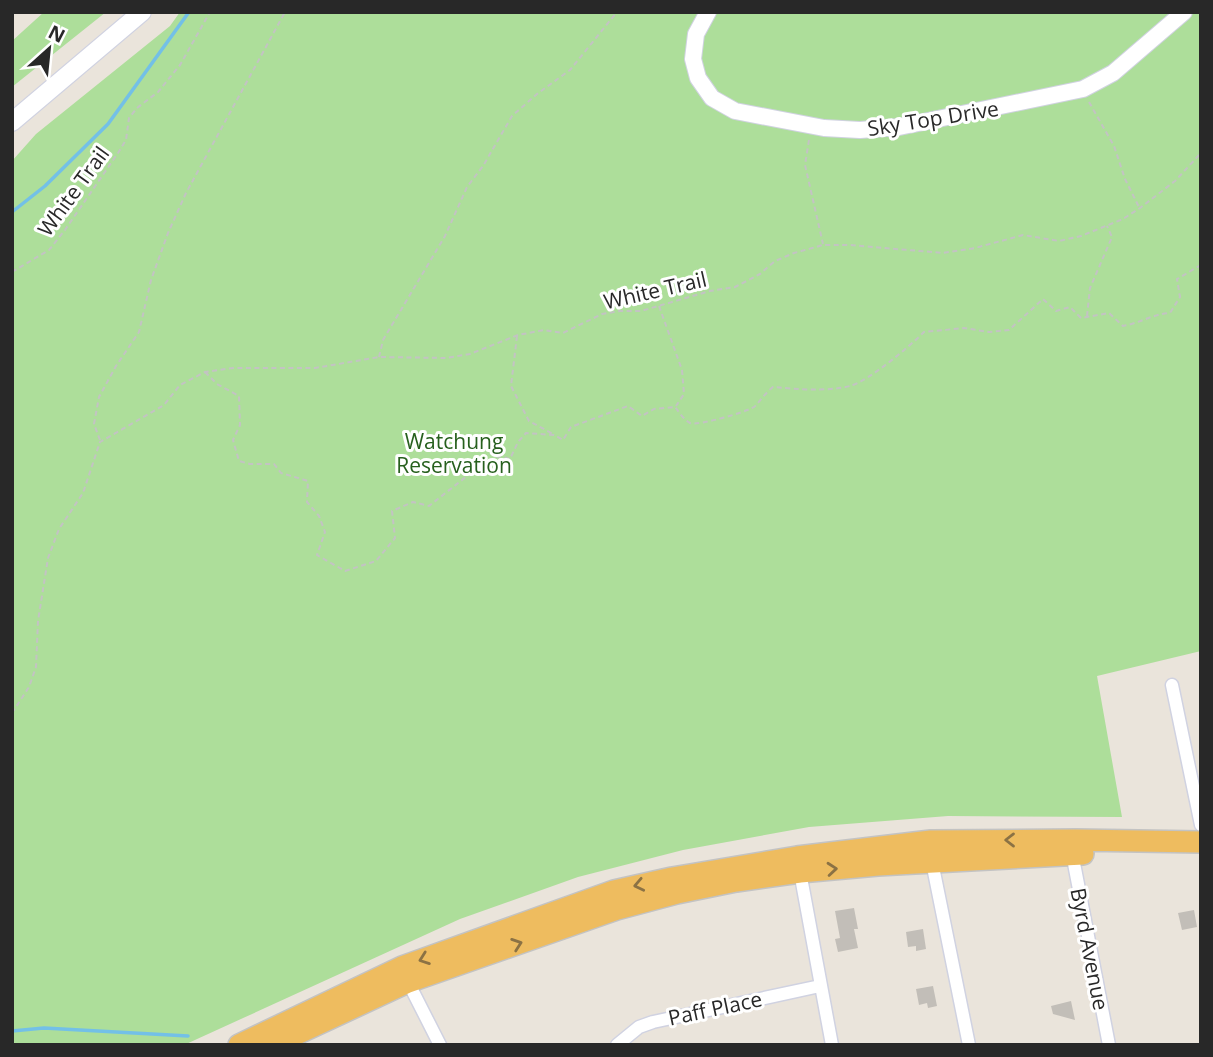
<svg xmlns="http://www.w3.org/2000/svg" width="1213" height="1057" font-family="'Open Sans',sans-serif">
<rect width="100%" height="100%" fill="#eae4db"/>
<path fill="#adde9a" d="M44 12H106L12 87V41Z
M180 12H1201V651L1097 676 1122 817 948 816 809 827 683 850 578 877 460 919 184 1045H12V161L36 134 170 26Z"/>
<g fill="none" stroke-linecap="round" stroke-linejoin="round">
<path stroke="#73c0e7" stroke-width="3.5" d="M12 212 45 186 108 124 189 12
M12 1031 44 1028 188 1036"/>
</g>
<path fill="#c2beb8" d="M854 908 858 929H854L858 948 838 952 835 939 840 938 835 911Z
M1194 910 1197 927 1182 930 1178 913Z
M923 929 926 949 916 951V946L908 947 906 932Z
M933 986 937 1006 928 1008 927 1003 919 1005 916 989Z
M1071 1001 1075 1020 1053 1014 1051 1006Z"/>
<g fill="none" stroke-linecap="round" stroke-linejoin="round">
<g stroke="#d0d2e1" stroke-width="15">
<path id="minor" d="M1172 685 1201 825
M1072 853 1109 1045
M932 862 969 1045
M800 872 832 1045
M408 982 440 1045
M617 1045 639 1027 653 1022 820 986"/>
</g>
<g stroke="#d0d2e1" stroke-width="18">
<path id="tertiary" d="M708 12 696 34 693 59 698 78 712 98 735 111 824 128 860 130 899 127 1083 89 1113 73 1184 12"/>
</g>
<g stroke="#d0d2e1" stroke-width="20">
<path id="secondary" d="M12 122 142 12"/>
</g>
<g stroke="#c3c3c3" stroke-width="24">
<path id="trunk" d="M239 1045 402 967 614 891 672 878 797 857 931 841 1076 840 1201 842
M273 1045 408 982 617 909 677 893 736 881 800 872 878 865 1083 854"/>
</g>
<path stroke="#c3c3c3" stroke-width="2" stroke-dasharray="5 3.5" stroke-linecap="butt" d="M1089 102 1114 146 1125 179 1139 207
M809 140 805 165 823 244
M12 272 49 250 65 230 118 153 126 140 129 118 137 108 158 92 180 65 210 12
M659 306 682 370 684 394 676 406
M1087 316 1090 288 1112 237 1107 226
M517 336 511 386 529 421 553 434
M379 357 383 340 445 236 467 187 483 166 512 116 537 94 570 70 617 12
M205 372 217 384 239 396 240 425 233 440 239 461 250 464H274L281 473 308 481 307 502 319 516 325 532 317 555 345 571 376 561 395 538 392 511 413 502 429 506 476 469 500 456 510 459 518 442 526 433 554 435 563 440 571 427 628 406 642 416 654 409 675 407C679 412 684 420 690 423 699 426 746 412 754 407 757 405 766 392 773 387 797 389 825 392 850 386 869 381 910 346 924 332L964 328 989 332 1009 330 1043 299 1056 311 1070 307 1081 318 1109 313 1123 326C1140 323 1153 314 1170 313L1180 297 1177 279 1201 265
M100 440 94 424 99 397 116 366 139 332 151 280 168 233 186 193 285 12
M12 713 29 687 36 667 38 621 48 558 59 529 83 493 100 442 164 405 180 385 205 372 233 368H315L379 357 446 358 470 354 518 335 544 330 563 333 602 314 620 311H641L710 291 735 287 760 274 775 261 794 253 823 245H850L943 253 975 248 1023 235 1059 241 1081 236 1123 219 1140 208 1175 181 1201 153"/>
<use href="#minor" stroke="#fff" stroke-width="12"/>
<use href="#tertiary" stroke="#fff" stroke-width="16"/>
<use href="#secondary" stroke="#fff" stroke-width="18"/>
<use href="#trunk" stroke="#eebc5f" stroke-width="21"/>
</g>
<defs><path id="oneway-chevron" d="M-2-3.5L2.5 0L-2 3.5" fill="none" stroke-width="1.6" stroke-linecap="round" stroke-linejoin="round" transform="scale(1.75)"/></defs>
<g stroke="#8b7244">
<use href="#oneway-chevron" transform="translate(1010 840) rotate(180)"/>
<use href="#oneway-chevron" transform="translate(832 869) rotate(-5)"/>
<use href="#oneway-chevron" transform="translate(639 885) rotate(168)"/>
<use href="#oneway-chevron" transform="translate(517 944) rotate(-19)"/>
<use href="#oneway-chevron" transform="translate(424 959) rotate(160)"/>
</g>
<g text-anchor="middle" dominant-baseline="central" stroke-width="6" stroke-linejoin="round" paint-order="stroke">
<g font-size="21" fill="#282828" stroke="#fff">
<text transform="translate(933 118) rotate(-9)">Sky Top Drive</text>
<text transform="translate(73 191) rotate(-54)">White Trail</text>
<text transform="translate(655 290) rotate(-13)">White Trail</text>
<text transform="translate(1090 949) rotate(79)">Byrd Avenue</text>
<text transform="translate(715 1008) rotate(-12)">Paff Place</text>
</g>
<g font-size="21" fill="#27601e" stroke="#fff">
<text x="454" y="441">Watchung<tspan x="454" dy="24">Reservation</tspan></text>
</g>
</g>
<rect width="1213" height="1057" fill="none" stroke="#282828" stroke-width="28"/>
<g transform="translate(49 49) rotate(27)" stroke="#ffffff" stroke-width="5" paint-order="stroke">
<path d="M0-5L12 26L0 18L-12 26Z" fill="#282828"/>
<text y="-10" font-size="19" font-weight="bold" text-anchor="middle" fill="#282828">N</text>
</g>
</svg>
